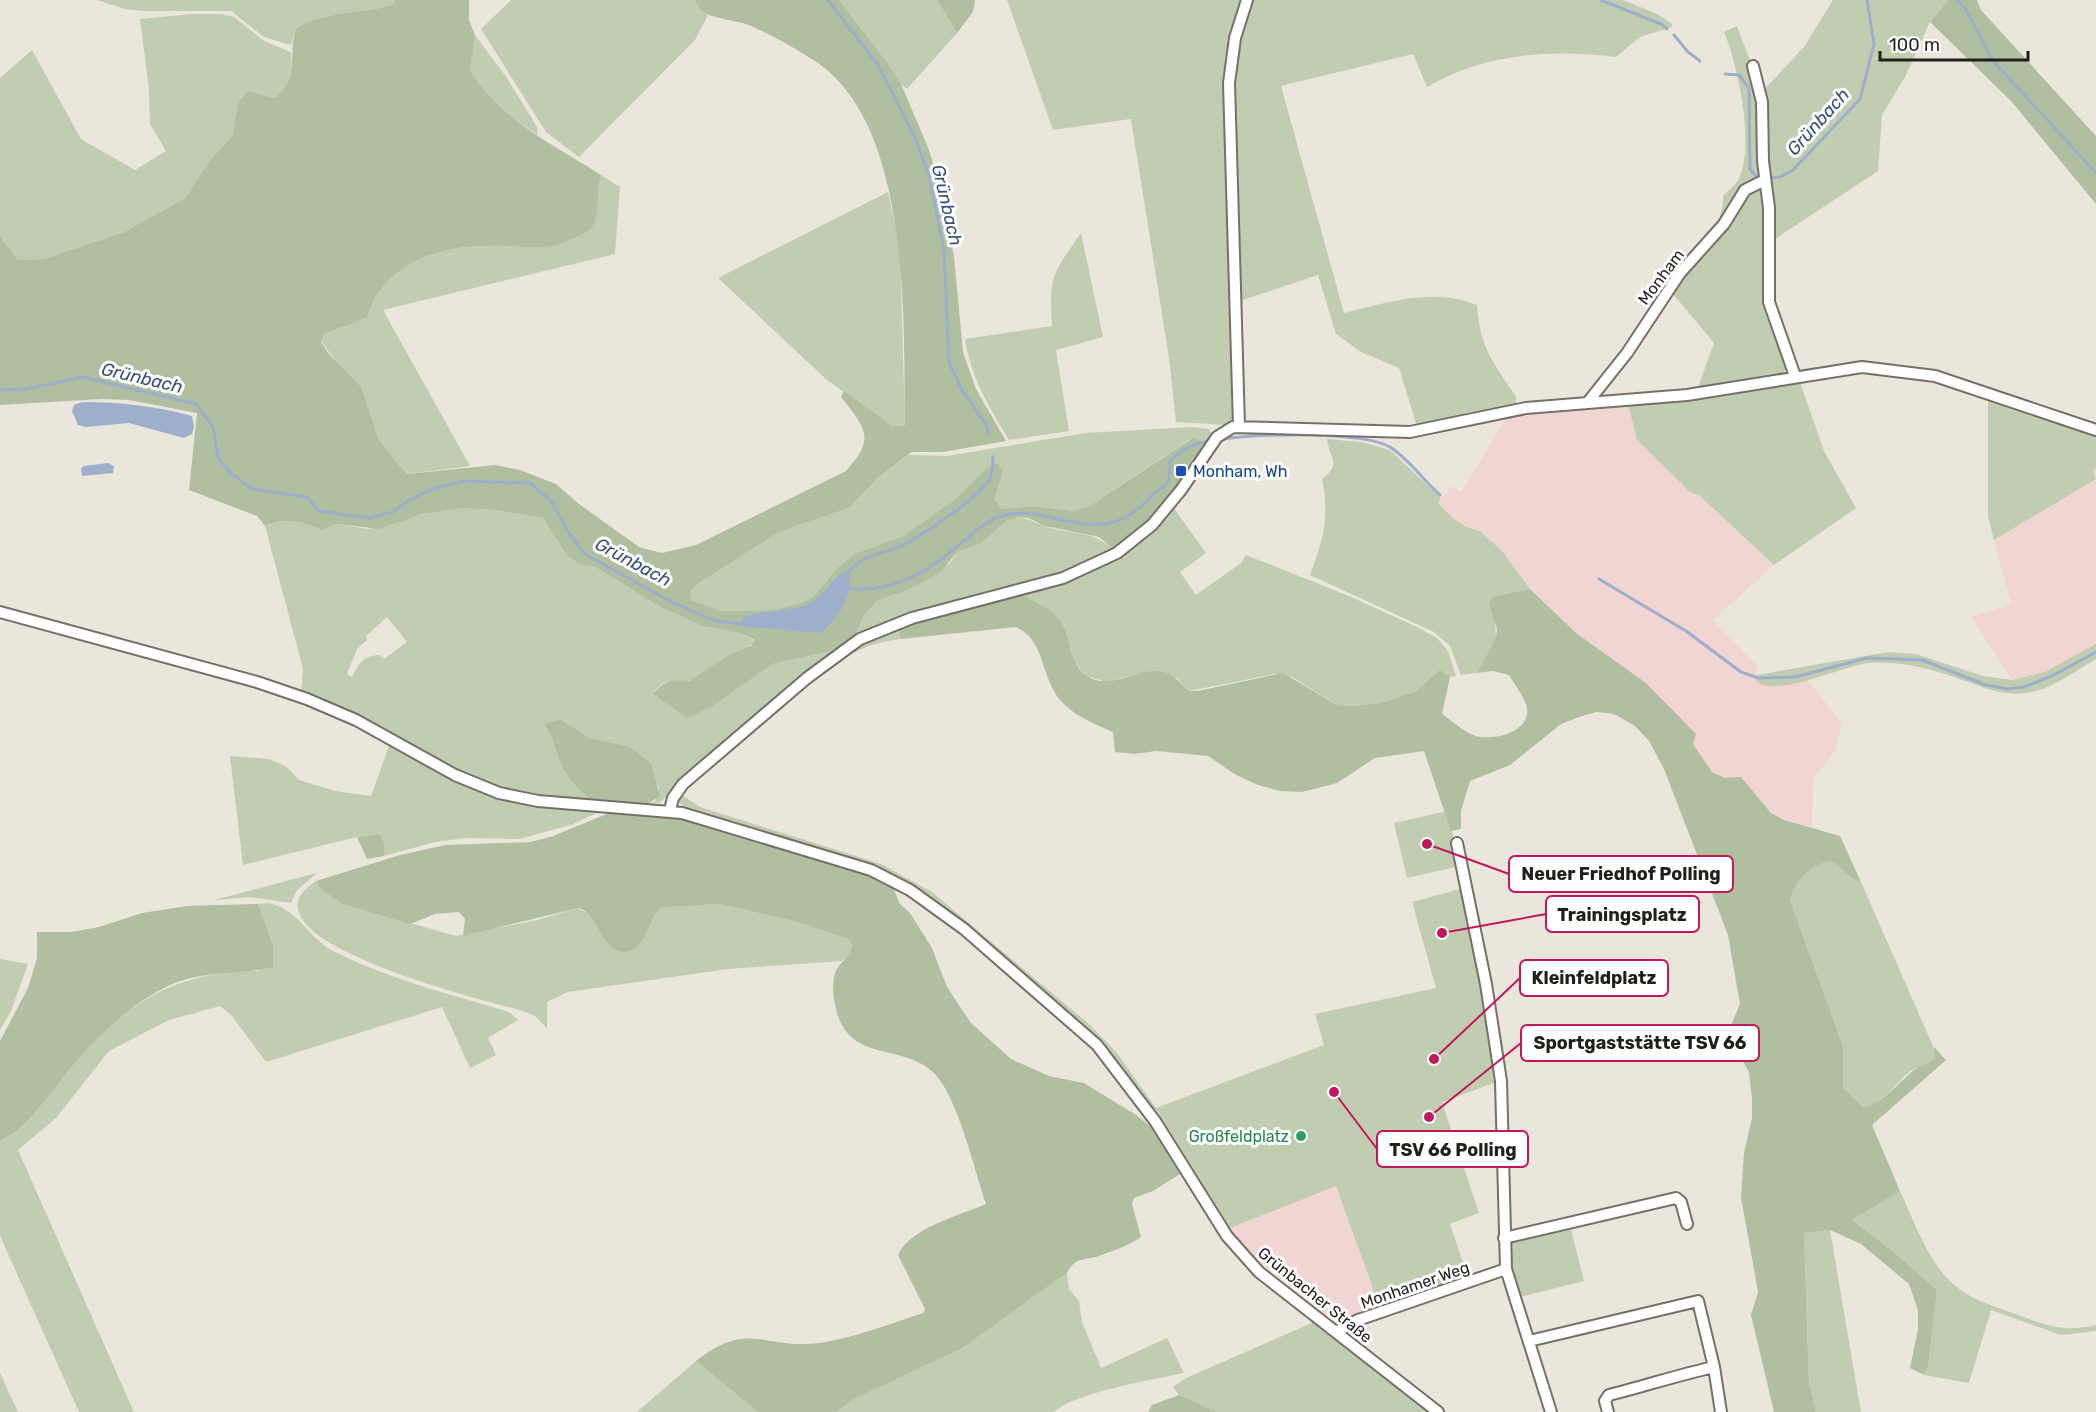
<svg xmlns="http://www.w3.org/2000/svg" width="2096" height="1412" font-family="Rubik,sans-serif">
<rect width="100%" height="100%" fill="#ebe6db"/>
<path fill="#f0d5d2" d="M1628 404 1637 440 1690 492 1700 496 1774 565 1713 620 1757 666V682L1761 685 1808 681 1842 723 1835 751 1813 779 1812 827 1784 820 1771 813 1741 777 1725 778 1712 772 1693 744 1696 734 1646 683 1576 633 1530 589 1502 551 1480 531 1466 527 1453 518 1438 502 1452 486 1461 492 1506 418Z
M2096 468V659L2035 692 2021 693 1971 617 2011 604 1994 540 2096 479 2093 470Z
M1336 1186 1380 1308 1335 1323 1258 1260 1230 1228Z"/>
<path fill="#c0cdb1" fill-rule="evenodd" d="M97 0H395L393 5C361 14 324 11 296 28L291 45 264 37 231 11H144L125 9Z
M511 0H695L701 10 708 15 695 40 579 157 546 132 481 29Z
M839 0H937L957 33 907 89 901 84 887 62Z
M1007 0H1243L1229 51 1235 417 1227 425 1176 422 1169 358 1131 119 1053 130Z
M1251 0H1623L1657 14 1672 24V27L1640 37 1616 57C1551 49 1485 53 1427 87L1413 54 1281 86 1344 313C1388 302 1433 287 1477 305 1480 349 1493 361 1516 397V405L1417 426 1399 368 1361 352 1336 334 1318 275 1240 301 1233 102C1235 67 1239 33 1251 0Z
M1833 0H1948L1930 22 1906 75 1882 115 1878 171 1766 245V283L1787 367 1784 373 1697 390 1714 343 1673 294C1686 265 1726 227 1723 196 1728 191 1735 185 1739 179 1755 145 1738 65 1724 32L1737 26 1762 92 1804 47Z
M191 14H221L234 17 264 41 291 52C293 72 290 84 275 98L248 91 238 102 232 136 207 164 185 198 124 232 43 259 18 260 0 236V78L32 50 81 139 135 170 166 151 150 124 149 90 140 19Z
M475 35 507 78 537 127 538 135C507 115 489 102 469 71Z
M601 175 620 187 615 254 383 310 470 466 409 474 398 466 378 438 370 416 342 369 321 341 324 334 367 318C370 310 373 300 378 293 406 253 458 244 503 246 527 247 552 250 575 238 579 235 587 232 591 229 599 218 596 190 601 175Z
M888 192 900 248 905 426H892L827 380 718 278Z
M1081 233 1103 337 1056 350 1069 431 1009 440C990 409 970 376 965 339L1052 326C1049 275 1052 275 1081 233Z
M1799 379 1824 451 1856 508 1774 565 1700 496 1690 492 1637 440 1628 404Z
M1988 397 2096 435V468L2093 470 2096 479 1994 540 1988 517Z
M1191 427 1209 429 1213 436 1207 444 1192 438 1091 505 1074 511 1033 506 1002 509 994 500 997 463 989 466 957 498 902 538 856 553 838 567 813 597 801 603 771 610 721 611 690 600V592L696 585 779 532 849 508 879 477 909 455 947 456 1086 433Z
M1327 439 1361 442 1390 450 1441 498 1438 503 1453 518 1466 527 1480 531 1502 551 1530 589 1493 598 1496 637 1477 673 1461 675 1450 646 1434 632 1310 575C1323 540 1330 517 1322 479 1343 463 1329 459 1327 439Z
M1173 507 1206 553 1180 572 1196 595 1241 563 1246 555 1349 596 1419 628 1437 638 1448 651 1456 676 1450 677 1440 671 1416 691 1381 703 1351 706 1337 705 1292 677 1274 674 1189 691 1177 678 1136 674 1106 682 1086 676 1075 662 1065 631 1058 618 1020 594 1076 577 1113 559Z
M462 508 494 510 543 518 567 556 581 565 595 567 662 608 702 626 740 633 755 641C749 649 740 649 731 654 717 661 706 676 691 680 675 685 665 675 653 694L713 706 773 664 836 650 659 803H649L655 802 659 788 652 774 651 763 629 746 590 738 560 719 544 724C555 739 555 757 565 772 571 783 582 792 591 801L519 794 492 786 455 770 380 727 301 691 303 669 265 526 279 521 300 522 322 530 338 524 368 529 392 525 402 520 445 509ZM387 617 407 642 384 659 379 655C362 656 359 664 352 677L347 674 357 649 367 640 366 636Z
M1017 517C1028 518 1035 523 1045 526 1073 536 1088 528 1113 549L1074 571 854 639 864 615 877 601 908 590 950 563 957 552 980 544 1005 521Z
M897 627 901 639C871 642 850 653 825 669L865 640Z
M2096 644V659C2077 670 2056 686 2035 691 2002 701 1972 681 1941 673 1919 666 1892 661 1869 663 1844 665 1777 698 1757 682V675L1888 652 1916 654 1983 676 2013 680 2045 672Z
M390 743 494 796 546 806 607 808 571 825 519 839 466 838 435 842 384 856 385 845 380 834 357 837 243 865 230 756 269 759 287 767 299 780 335 791 371 796Z
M682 792V795L700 807 881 864 932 892 1090 1025 1117 1053 1156 1108 1324 1045 1315 1014 1436 988 1412 902 1461 889 1482 983 1499 1081 1442 1102 1479 1213 1450 1224 1468 1277 1380 1308 1336 1186 1230 1228 1156 1109 1154 1114C1119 1058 1073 1020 1023 976 973 933 931 893 869 866 810 840 746 830 686 808L677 801Z
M1447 811 1460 866 1407 878 1394 823Z
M1830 861C1843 866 1847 879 1861 882L1936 1053C1935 1058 1933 1061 1929 1064 1925 1067 1919 1066 1915 1068 1897 1079 1886 1104 1863 1107L1843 1087V1046L1790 900C1797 877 1808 867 1830 861Z
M317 873 297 890 291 903 250 897 214 900Z
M316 881 319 888 340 903 456 936 537 920 577 908 592 915 607 941H642L651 920 662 906 720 904 801 923 848 939 852 946 851 952 842 961 728 969 568 992 547 1002V1028L535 1016 523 1011C495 1003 226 939 316 881Z
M268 903C298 908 307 937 333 951 388 979 450 994 509 1012L518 1020 488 1038 496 1055 470 1068 442 1007 266 1062 232 1016 220 1006 169 1020 109 1051 56 1118 18 1150 134 1412H79L0 1236V1141C25 1129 41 1104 58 1083 117 1012 161 972 258 971L273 945 258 904Z
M0 959 28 964 11 1011 0 1030Z
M1900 1191C1915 1223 1929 1266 1958 1288 1976 1302 2000 1308 2021 1316 2050 1327 2065 1332 2096 1325V1331L2061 1335 1991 1310 1969 1383 1924 1375 1928 1367 1937 1290 1894 1252 1852 1220Z
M1571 1230 1584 1281 1520 1297 1508 1250 1510 1243 1518 1239Z
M1830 1230 1861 1412H1816L1809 1381 1804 1233Z
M1067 1273 1069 1289 1079 1301 1082 1322 1101 1368 1167 1338 1184 1373C1152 1380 1076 1392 1054 1412H837L854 1399 961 1349Z
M1314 1322 1432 1412H1217L1179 1395 1173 1387 1186 1378Z
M696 1361 758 1412H637Z
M0 1373 18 1412H0Z"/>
<path fill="#b1bfa1" d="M395 0H469V20L475 35 470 71C501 120 553 145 601 175 596 190 600 218 591 229 587 233 579 235 575 238 550 251 529 247 503 246 458 244 406 253 378 293 373 300 370 310 367 318L324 334 321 342 329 354 361 387 378 438 398 465 408 474 495 465 520 470 556 484 579 504 639 547 662 553 696 545 846 471C876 438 866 429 841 397L844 391 892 426H905C903 322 913 118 810 58 790 45 768 33 746 24 733 20 718 19 707 14 700 11 698 6 695 0H839L887 62 901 84 927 145 941 186 954 257 963 352 976 389 1006 441 943 452H912L879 477 849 508 779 532 696 585 690 592 691 600 721 611 771 610 801 603 813 597 838 567 856 553 902 537 957 498 989 466 997 463 1003 471 994 500 1002 509 1033 506 1074 511 1091 505 1193 438 1207 444C1177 488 1159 518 1113 549L1099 537 1045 526 1028 518 1017 517 1006 521 980 544 957 552 941 572 908 590 877 601 864 615 854 639 836 650 773 664 713 706 687 718 653 694C663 681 674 679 689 681L732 653 751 646 755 640 740 633 702 626 662 608 595 567 581 565 567 556 543 518 494 510 462 508 423 514 379 529 338 524 322 530 300 522 279 521 265 526 257 516 189 490 197 413 129 400 102 399 0 405V236L18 260 43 259 124 232 185 198 207 164 232 136 238 102 248 91 275 98C301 74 287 58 296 28 324 11 361 14 392 5Z
M937 0H975L973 12 957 33Z
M1948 0H1977L1981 10 2096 136V204L2011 101 1930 22Z
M1530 589 1576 633 1646 683 1696 734 1693 744 1712 772 1725 778 1741 777 1771 813 1784 820 1840 836 1861 882C1847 879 1842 866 1830 861 1808 867 1797 878 1790 900L1843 1046V1087L1863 1107C1883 1104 1899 1082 1914 1070 1921 1064 1928 1065 1935 1058L1934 1047 1946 1060 1872 1125 1900 1191 1852 1220 1894 1252 1937 1290 1928 1367 1924 1375 1910 1368 1918 1329V1310L1909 1284 1861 1244 1830 1230 1804 1233 1809 1381 1816 1412H1774L1751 1315 1758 1292 1741 1197 1744 1153 1752 1118V1099L1749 1073 1729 1030 1740 1004 1728 935 1664 769 1649 741 1635 726 1614 714 1597 712 1582 716 1561 724 1510 765 1470 781 1461 811V829L1451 831 1424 751 1375 758 1337 783 1302 792 1280 791 1258 785 1236 775 1208 756 1156 751 1135 754 1115 752 1113 732C1092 723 1067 713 1055 693 1041 669 1043 640 1016 627L901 639 897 627 1020 594C1032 600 1050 608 1059 619 1072 636 1068 663 1087 676 1111 692 1138 666 1164 672 1175 675 1181 684 1189 691H1198L1283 673 1337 705 1351 706 1381 703 1416 691 1440 670 1450 677 1442 714C1452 721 1462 730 1473 735 1490 742 1531 733 1527 708 1525 697 1514 684 1509 675L1493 671 1477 673 1496 637 1497 629 1489 604 1493 597Z
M560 719 590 738 629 746 651 763 660 796 649 803 591 801C582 792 571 783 565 772 555 756 555 739 544 724Z
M619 809 675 814 867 874 892 885 900 904 910 913 932 948 947 987 971 1023 1011 1059 1049 1076 1084 1083 1136 1115 1150 1126 1180 1174 1153 1191 1134 1198 1132 1204 1141 1237C1130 1245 1115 1250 1102 1255 1087 1261 1076 1255 1067 1273L961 1349 854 1399 837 1412H758L696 1361C749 1319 765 1350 819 1343 854 1338 889 1324 923 1313L925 1309 898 1255C911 1227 959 1216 986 1204 975 1172 957 1095 934 1073 902 1042 849 1064 836 1009 833 998 832 984 835 973 839 962 850 957 852 946L848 939 801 923 720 904 662 907C647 917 647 952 624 952 600 952 600 913 578 908L463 936 465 919 459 912 435 914 410 924 340 903 319 888 316 881 400 855 446 845 531 842 553 836Z
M380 834 385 845 384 856 367 859 357 837Z
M258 904 273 945V967C237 976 203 969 166 987 124 1008 90 1044 61 1080 43 1102 26 1129 0 1141V1041L28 988 37 958V932H71L99 927 142 913 187 906Z
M1179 1395 1217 1412H1148L1152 1405Z"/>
<path fill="#9dafca" d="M82 402C120 402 155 406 192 416L194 427 192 434 184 438 129 423 86 427 78 425 72 411 74 405Z
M108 463 114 466 113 473 82 476 81 468 84 466Z
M848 571C855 596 839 616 821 633L746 627 741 624 743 618C763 607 790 615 812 602 826 594 832 576 848 571Z"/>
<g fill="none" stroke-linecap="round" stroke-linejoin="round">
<path stroke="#9dafca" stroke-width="3" d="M828 0 878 65 915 138 929 176 944 250 949 362 963 392 986 424 988 433
M1601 0 1661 24 1667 29
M1957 0 1965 8 1993 61 2096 173
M1674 35 1688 52 1700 61
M1725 74 1739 75 1749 88 1750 169 1756 176
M1772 178 1780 177 1793 170 1860 99 1874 44 1867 0
M0 390 26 389 83 377 196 404 213 427 218 458 231 473 252 489 307 497 319 511 369 518 393 512 409 500 433 489 465 481 530 483 551 501 569 533 585 554 670 601 715 621 743 624
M1222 439C1256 434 1363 431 1390 447 1409 459 1424 481 1440 495
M847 573C860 557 877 555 896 548 917 540 978 498 989 480 993 472 993 466 993 457
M1599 579 1686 631 1741 672 1758 678 1795 677 1867 658 1922 660 1986 685 2008 689 2024 687 2054 675 2096 652
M849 588C881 594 918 577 943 558 961 545 977 526 998 517 1049 498 1101 558 1153 494 1156 490 1160 490 1164 487 1172 481 1169 470 1170 461 1181 449 1194 443 1210 441"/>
<g stroke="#757168" stroke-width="14">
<path id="minor" d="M1753 66 1762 102 1763 161 1769 208V302L1795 376
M1588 402 1627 353 1680 273 1724 224 1745 190 1765 180
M1239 426 1229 83 1235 38 1247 0
M0 612 257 682 307 699 356 720 455 775 499 793 538 801 682 813 871 870 910 890 964 929 1097 1045 1155 1121 1227 1236 1259 1272 1438 1412
M670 810 673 798 683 784 807 678 860 639 912 618 1063 578 1117 553 1152 525 1181 490 1217 437 1233 427 1410 432 1526 408 1687 395 1862 367 1935 376 2096 430
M1457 843 1486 984 1501 1081 1506 1269 1551 1412
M1504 1238 1676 1198 1681 1202 1687 1224
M1336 1332 1358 1320 1506 1269
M1529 1341 1698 1301 1714 1367 1721 1412
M1608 1412 1605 1401 1609 1395C1645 1386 1678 1375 1714 1367"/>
</g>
<use href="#minor" stroke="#fff" stroke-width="10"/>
</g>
<rect fill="#1a4fb4" stroke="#fff" stroke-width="2" x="1175" y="465" width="12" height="12" rx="3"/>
<circle fill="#2e9e5b" stroke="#fff" stroke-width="2" cx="1301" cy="1136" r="6"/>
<g text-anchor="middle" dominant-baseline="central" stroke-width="6" stroke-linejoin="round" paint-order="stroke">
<g font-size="16" fill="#211f1b" stroke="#fff">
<text transform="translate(1661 277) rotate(-53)">Monham</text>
<text transform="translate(1415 1285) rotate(-19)">Monhamer Weg</text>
<text transform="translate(1315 1295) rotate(39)">Grünbacher Straße</text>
</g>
<g font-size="16" fill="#164399" stroke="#fff" text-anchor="start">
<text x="1193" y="471">Monham, Wh</text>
</g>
<g font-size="16" fill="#27864d" stroke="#fff" text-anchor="end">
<text x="1289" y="1136">Großfeldplatz</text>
</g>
<g font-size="18" font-style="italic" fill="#365178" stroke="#fff">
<text transform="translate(1818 122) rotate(-48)">Grünbach</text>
<text transform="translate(947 205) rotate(77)">Grünbach</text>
<text transform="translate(142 378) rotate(13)">Grünbach</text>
<text transform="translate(633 562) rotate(28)">Grünbach</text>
</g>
</g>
<path fill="none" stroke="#c2185b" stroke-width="2" d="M1427 844L1509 874M1442 933L1546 914M1434 1059L1520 978M1429 1117L1521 1043M1334 1092L1377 1149"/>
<g fill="#c2185b" stroke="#fff" stroke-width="2">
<circle cx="1427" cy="844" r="6"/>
<circle cx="1442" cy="933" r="6"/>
<circle cx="1434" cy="1059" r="6"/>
<circle cx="1429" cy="1117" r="6"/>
<circle cx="1334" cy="1092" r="6"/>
</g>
<g fill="#fff" stroke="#c2185b" stroke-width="2">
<rect x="1509" y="856" width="224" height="36" rx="6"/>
<rect x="1546" y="896" width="153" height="36" rx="6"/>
<rect x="1520" y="960" width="148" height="36" rx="6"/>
<rect x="1521" y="1025" width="238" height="36" rx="6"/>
<rect x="1377" y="1131" width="151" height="36" rx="6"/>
</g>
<g font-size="18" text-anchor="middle" font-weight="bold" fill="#211f1b">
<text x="1621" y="880">Neuer Friedhof Polling</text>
<text x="1622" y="921">Trainingsplatz</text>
<text x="1594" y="984">Kleinfeldplatz</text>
<text x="1640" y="1049">Sportgaststätte TSV 66</text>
<text x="1453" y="1156">TSV 66 Polling</text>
</g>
<path d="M1880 51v9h148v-9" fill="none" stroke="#211f1b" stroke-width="3"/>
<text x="1889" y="51" font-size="18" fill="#211f1b" stroke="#ffffff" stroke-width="4.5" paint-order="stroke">100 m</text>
</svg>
